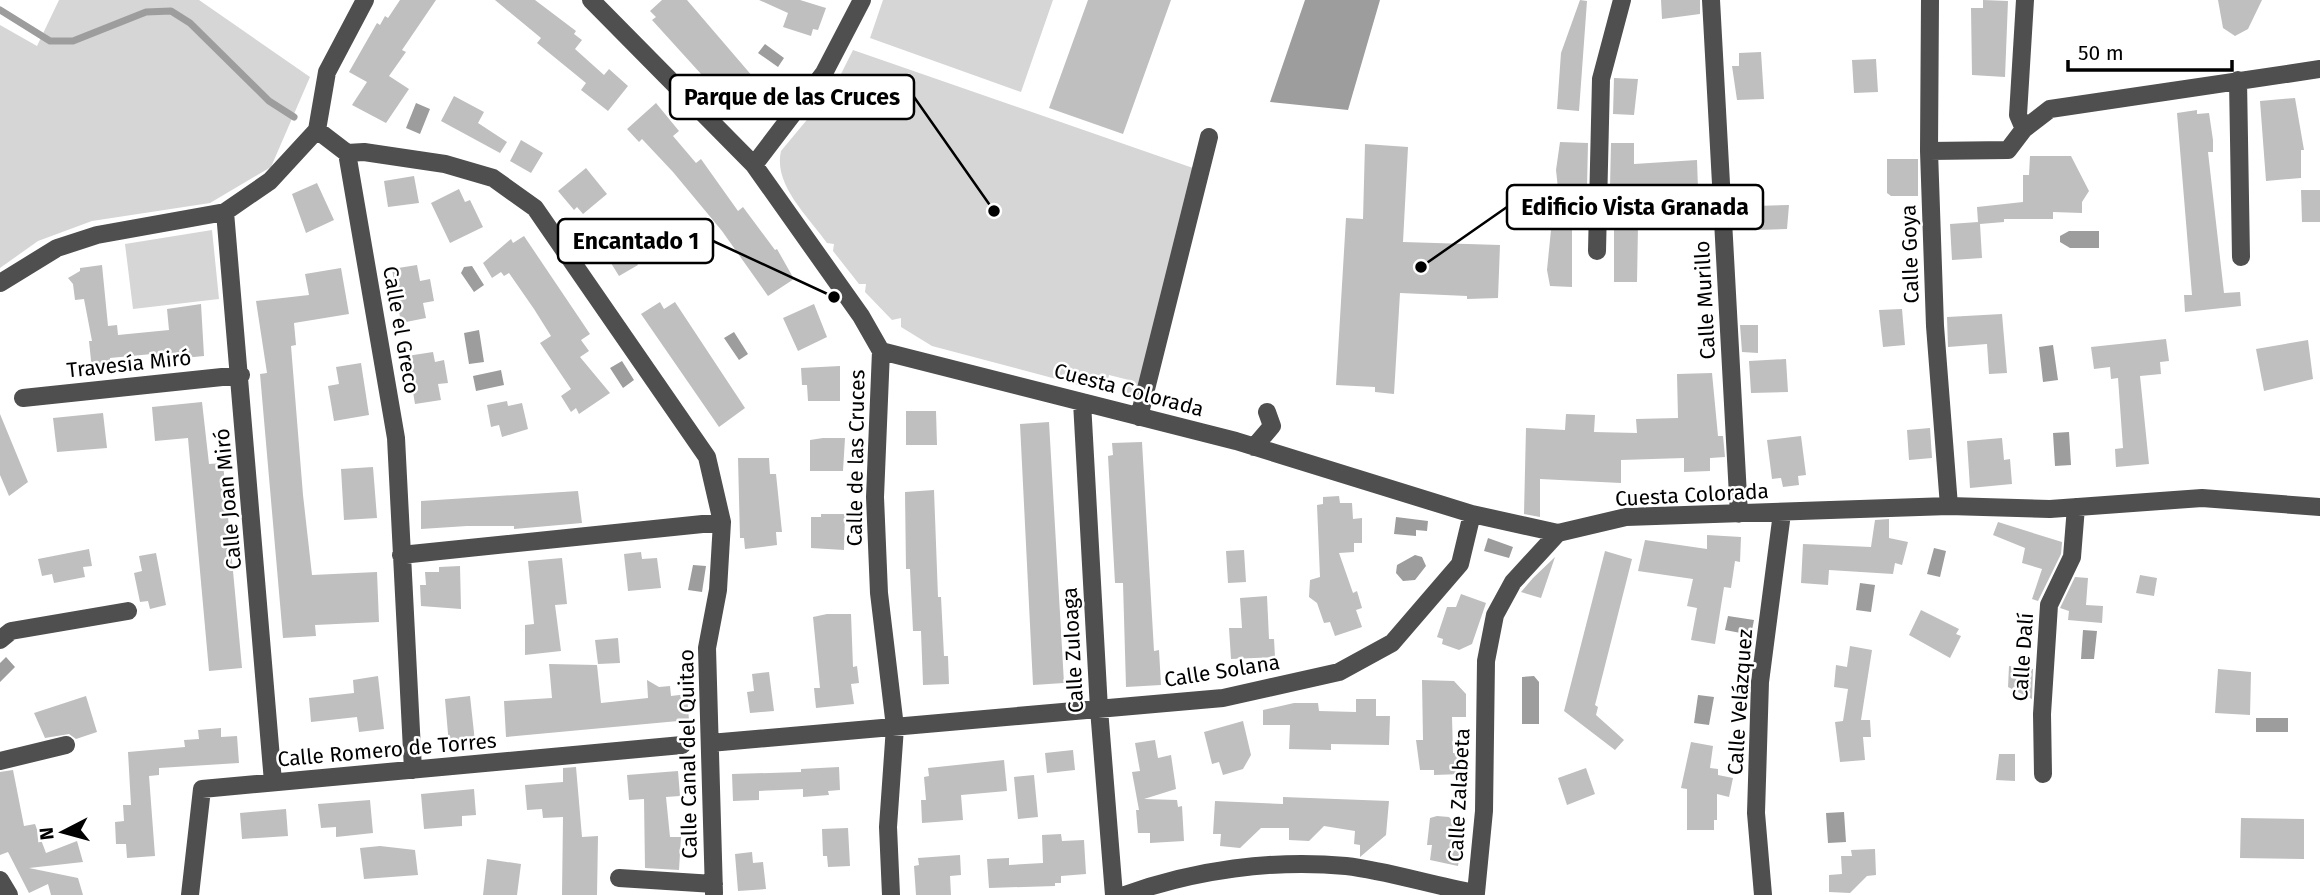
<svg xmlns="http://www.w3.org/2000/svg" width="2320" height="895" viewBox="0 0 2320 895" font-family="'Fira Sans',sans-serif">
	<rect width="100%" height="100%" fill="#fff"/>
	<path fill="#d6d6d6" d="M59,0H199L310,77L271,167L210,203L92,221L38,241L0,268V25L37,46Z
		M883,0H1053L1021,92L870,38Z
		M853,50L1193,168L1138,390L1125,397L1129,380L1109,375L1105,392L932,346L901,327V318L892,320L865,292L866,284H859L833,251L834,244L827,243C809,217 773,185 781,151L835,86Z
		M212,230L219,299L133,309L125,244Z"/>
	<path fill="#9d9d9d" d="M1305,0H1380L1348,110L1270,102Z
		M765,44L784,58L778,67L758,53Z
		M416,103L430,109L420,134L406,128Z
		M2099,231V248H2070L2060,242V236L2069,231Z
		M472,266L484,285L474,292L461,273L464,267Z
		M479,330L484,362L469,364L464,333Z
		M734,332L748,354L739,360L724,338Z
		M2053,345L2058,380L2043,382L2039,347Z
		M622,361L634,380L623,388L610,368Z
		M501,370L504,385L476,391L473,376Z
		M2069,432L2071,465L2055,466L2053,433Z
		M1396,517L1428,521L1427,531L1416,530V536L1394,534Z
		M1488,538L1513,547L1509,558L1484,551Z
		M1934,548L1946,551L1940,577L1927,574Z
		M1415,555L1422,557L1426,566L1415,580L1403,581L1396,573L1397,565Z
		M693,565L706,566L702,592L688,590Z
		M1860,583L1875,585L1871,612L1856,610Z
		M1728,616L1754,620L1751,635L1725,630Z
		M2083,630L2097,631L2094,659H2081Z
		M6,657L15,667L0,682V663Z
		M1534,676L1539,682V724H1522V677Z
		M1698,695L1714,697L1709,725L1694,723Z
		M2256,718H2288V732H2256Z
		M1844,812L1846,842L1828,843L1826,813Z"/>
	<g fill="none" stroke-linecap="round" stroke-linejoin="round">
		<path stroke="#9d9d9d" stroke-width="7" d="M0,10L50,41H73L146,12L171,11L190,23L269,101L294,117"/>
	</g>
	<path fill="#bfbfbf" d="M400,0H436L402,50L406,52L389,76L409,89L386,123L352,105L367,82L349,72L377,23L380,25L385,16L388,18Z
		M495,0H535L576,31L574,34L582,40L575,49L604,75L609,69L628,86L608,111L581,90L586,83L537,43L541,38Z
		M662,0H687L766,92L741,118L652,20L656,17L650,11Z
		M759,0H800L826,8L818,30L813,29L811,36L783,27L788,13Z
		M1088,0H1171L1123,134L1049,108Z
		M1580,0L1587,1L1579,111L1557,109L1561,53Z
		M1661,0H1700V14L1662,19Z
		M1983,0L2008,1L2005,77L1972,75L1971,8H1983Z
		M2218,0H2262L2248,29L2235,36L2223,28Z
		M1761,52L1764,99L1737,100L1732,66H1739V53Z
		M1876,59L1878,92L1854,93L1852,60Z
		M1614,78L1638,79L1634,115L1613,114Z
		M454,96L484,112L478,123L507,142L500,153L441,121Z
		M2295,98L2304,150H2301V178L2266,181L2260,101Z
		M656,103L679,131L673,136L696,163L701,159L738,211L743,207L775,250L777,249L794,279L768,296L722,231L673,172L642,139L639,142L627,129Z
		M2197,110V114L2209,113L2213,140V152H2208L2224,293L2240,292L2241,306L2185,312L2184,295H2192L2177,113Z
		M521,140L543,153L531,173L510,161Z
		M1560,142L1588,143L1587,187H1579L1578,199L1559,198L1556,170Z
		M1611,143H1634V164L1697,160L1698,189L1610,187Z
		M1365,144L1408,147L1403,242L1500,245L1498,298L1467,299V296L1400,293L1394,394L1375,392V387L1336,385L1346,218L1363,219Z
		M2030,156H2071L2089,191L2082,202V213L2053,212V219H2004V222L1980,224L1982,258L1952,260L1950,224L1978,222L1977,207L2023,202V175H2029Z
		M1887,159H1918V196H1891L1887,193Z
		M586,168L607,194L583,214L577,207L574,210L558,191Z
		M414,176L419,203L388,207L384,181Z
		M317,183L334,220L306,233L292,194Z
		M459,189L465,202L470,200L483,227L450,243L431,203Z
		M2301,190H2320V222H2302Z
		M1789,205L1787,229L1756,230L1755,206Z
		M1614,225L1638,226L1637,282H1614Z
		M1551,230H1572V287L1550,286L1547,270Z
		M524,236L590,334L581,340L589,351L580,357L610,393L579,414L576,408L571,412L561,396L571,389L540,343L551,336L534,309L509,273L504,276L501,272L492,278L483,263L511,239L513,243Z
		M625,243L638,265L619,276L606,255Z
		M102,265L108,326L117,325L118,335L169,330L167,309L201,304L204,356L153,361L152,354L110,358L111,368L92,370L89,341H92L84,299L75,300L73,284L68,278L80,271V268Z
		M417,265L420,281L430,279L434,301L423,303L426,318L401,323L392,269Z
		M341,268L349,314L294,323L296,345L291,346L303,495L312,575L377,572L379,622L315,625L316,636L283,638L260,374L267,373L256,301L309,295L305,274Z
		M660,302L664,309L675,302L745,408L719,427L641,314Z
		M814,304L827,337L798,351L783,318Z
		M1902,309L1905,345L1883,347L1879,310Z
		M2002,314L2007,373L1989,374L1987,344L1948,347L1947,317Z
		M1740,325H1758V353L1742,352Z
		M2166,339L2169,361L2160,362L2161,374L2140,376L2149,464L2116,467L2115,449L2123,448L2118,378L2111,379L2110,367L2094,369L2091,347Z
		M2308,340L2313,379L2264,391L2256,349Z
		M433,352L435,362L444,360L448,383L438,384L441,400L415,404L407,356Z
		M1786,359L1788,392L1751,393L1749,361Z
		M361,363L369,415L334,421L328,386L339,384L336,367Z
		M840,366V401H808L807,385H802L801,368Z
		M1712,373L1718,436H1723L1725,457L1710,458V471L1684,472V458L1621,460V483L1540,479V517L1524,514L1526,428L1565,430L1566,414L1595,415L1594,432L1637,433L1636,419L1678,418L1677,374Z
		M507,401L508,406L522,403L528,429L502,437L499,425L491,427L487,405Z
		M202,402L209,464L223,463L242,668L209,671L188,438L155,441L152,407Z
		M906,411H936L937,445H906Z
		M103,413L107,448L57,452L53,418Z
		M0,414L28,482L9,496L0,475Z
		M1049,422L1064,683L1033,685L1020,424Z
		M1930,428L1932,458L1909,460L1907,430Z
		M1801,436L1806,475L1798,476L1799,485L1783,487L1781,478L1772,479L1767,440Z
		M823,438H845L843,471H810V440Z
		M2002,438L2004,460L2010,459L2012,484L1970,488L1967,441Z
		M1142,442L1154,651L1159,650L1161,685L1126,687L1123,583H1115L1108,456L1113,455L1112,443Z
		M738,458H769L770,474H776L782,532H776L777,545L745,549L744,538H740Z
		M373,467L377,518L344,520L341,469Z
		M934,490L938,597H941L944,656H948L949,684L923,685L921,631H913L910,569H906L905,492Z
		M578,491L582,523L514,529V526H467L421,529V501Z
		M1339,496L1340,503H1352L1353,519L1362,518V543H1354V552L1339,553L1353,593L1357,591L1362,608L1356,610L1362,627L1335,636L1330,622L1324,623L1317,603L1309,597L1310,580L1320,577L1317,505L1323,504V497Z
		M821,514H845L844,550L811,548V517H821Z
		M1889,519V538L1908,542L1902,565L1895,563L1893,574L1829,570L1828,585L1801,583L1803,544L1871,547L1875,520Z
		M1998,522L2062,542L2061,554L2038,601L2032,599L2042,569L2022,563L2025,548L1993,535Z
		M1707,535L1741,537L1740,562L1735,561L1731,588L1724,587L1715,644L1691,640L1697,608L1687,606L1693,579L1638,571L1645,540L1707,549Z
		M89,549L92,566L83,567L85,577L54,583L52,574L42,576L38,559Z
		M1244,550L1246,582L1228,583L1226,551Z
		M1605,551L1632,559L1595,705L1598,707L1596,715L1624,740L1615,750L1564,711Z
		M641,552L642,559L657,558L661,588L628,591L624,554Z
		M156,553L166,605L150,609L148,601L140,602L134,573L142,571L139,556Z
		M1555,557L1541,598L1521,592L1533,578Z
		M562,558L567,604L555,605L561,651L525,655V625L534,624L528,561Z
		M460,566L461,609L421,606L420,585H426L425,572H439V567Z
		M2140,575L2157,578L2154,596L2136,593Z
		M2075,577L2088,578L2086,605L2103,606L2102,623L2068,620L2069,611L2060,608Z
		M1461,594L1486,603L1472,644L1459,650L1442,644L1443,639L1437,637L1447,607H1456Z
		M1267,596L1269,639H1274L1275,657L1231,659L1229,628H1242L1240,598Z
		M1921,610L1959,629L1956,634L1961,636L1950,658L1909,635Z
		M827,614H851L853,667L857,666L859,683L851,684L854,704L816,708L814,688H820L813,617Z
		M618,638L620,663L598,664L595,640Z
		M1850,646L1872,650L1861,720H1870L1871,737H1863L1865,760L1840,762L1835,722L1843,721L1848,689L1834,687L1836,665L1847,667Z
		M549,664L597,665L601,703L648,698L647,680L659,687L670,686L671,696L687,694L689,720L506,737L504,701L552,698Z
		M2009,666L2033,669L2032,699L2008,687Z
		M2218,669L2251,672L2250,715L2215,713Z
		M769,672L774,711L750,713L747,692L754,691L752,674Z
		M378,676L384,729L359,732L357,717L311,722L309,698L354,693L353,680Z
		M1422,680L1454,681L1466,694V717H1452L1453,753H1462V774L1434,775V770H1420L1416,740H1423Z
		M86,696L97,732L76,739L69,734L45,738L34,713Z
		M470,696L475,742L449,745L445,699Z
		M1356,699H1376V716H1390L1389,745L1331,744V750L1289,749L1290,725H1263V710L1294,703H1318L1319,711L1356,712Z
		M1243,721L1251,755L1243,769L1223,775L1219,762L1212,764L1204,732Z
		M221,728V737L237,736L239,763L159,768V775L149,776L155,856L127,858L126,844H116L115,822L124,821L123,805H131L128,752L185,747L184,740L199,739L198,730Z
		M1155,740L1158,758L1171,755L1176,789L1144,799L1177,800L1178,807L1182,806L1184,841L1150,843V833H1138L1136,810H1139L1132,772L1140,771L1135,743Z
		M1691,742L1713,746L1710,768L1718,769V775L1733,778L1729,797L1717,794V820H1714V830H1687V789L1681,788Z
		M1073,750L1075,770L1047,773L1045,753Z
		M1999,754H2015V781L1996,780Z
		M1004,760L1007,791L961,795L963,820L922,823L921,800H926L924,777L929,776L928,768Z
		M576,767L582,837L598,836L597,895H562L563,817L543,818L542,809L527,810L525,785L563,782V768Z
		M839,767L840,790L828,791L829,795L803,797V789L759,791V800L733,801L732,774L801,772V769Z
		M1586,768L1595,794L1567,805L1558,778Z
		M13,770L24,826L35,824L46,853L77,841L83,862L29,868L78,878L83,895H51L48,884L29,893L8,852L0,855V772Z
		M678,771L680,796L666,797L670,837H681L679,870L645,868L644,799L629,800L627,775Z
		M1034,775L1038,817L1018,819L1014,777Z
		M474,789L476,815L462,816V826L424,829L421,794Z
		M1283,797L1389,801L1386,835L1360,857V845L1354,844L1355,831L1324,826L1309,841L1289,840V828H1261L1240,848L1220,846L1221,834H1213L1215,801L1283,804Z
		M370,800L373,833L336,837V827L321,828L318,804Z
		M286,809L288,836L242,839L240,813Z
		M1437,816L1449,817L1460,830L1462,838L1458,866L1430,860L1432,845H1427L1430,818Z
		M2241,818L2304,819V859L2240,858Z
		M848,828L850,866L828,867L827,856H823L822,829Z
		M1061,834L1062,841L1084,840L1086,874L1061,876V883H1055V886L989,888L987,859L1009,858V865L1043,863L1042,835Z
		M380,846L415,850L418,875L364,879L360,848Z
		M1875,849L1876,875L1867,876L1850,893L1829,892V875L1842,874L1841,856H1852L1851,850Z
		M752,852L753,863L763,862L766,889L738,891L735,854Z
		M960,855L961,875L950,876L951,895H916L914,866L919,865L918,858Z
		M487,859L521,864L517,895H483Z"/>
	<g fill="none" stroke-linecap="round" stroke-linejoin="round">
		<path stroke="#4f4f4f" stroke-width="18" d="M591,0L754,165L861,316L881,351L875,497L879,593L895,727L888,827L891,895
			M1711,0L1739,514
			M1930,0L1929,151L1935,326L1949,506
			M2238,80L2241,257
			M2024,129L2018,115L2025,0
			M317,130L347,153L396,438L413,770
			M1929,151L2008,150L2024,129L2050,109L2320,69
			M347,153L364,152L445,164L493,178L535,208L707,457L722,522L718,590L707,648L714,893
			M754,165L824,73L862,0
			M225,212L273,782
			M1597,251L1601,79L1622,0
			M0,283L57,248L97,235L225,212L270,181L317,130L327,72L365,0
			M881,351L1236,441L1472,514L1558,533L1626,517L1949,506L2050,509L2202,498L2320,507
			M23,398L241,375
			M1082,402L1099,709L1114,895
			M1139,417L1209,137
			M1254,447L1272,426L1267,412
			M401,555L722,522
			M0,640L11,631L128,611
			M710,743L1223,698L1339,672L1392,643L1460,564L1472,514
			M0,761L66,745
			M2043,774L2042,714L2049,605L2072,557L2076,507
			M619,878L714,884
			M0,880L9,895
			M190,895L202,789L682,745
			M1125,895C1194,870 1273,859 1346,866C1389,871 1433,886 1476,893L1484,811L1486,661L1495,615L1513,582L1558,533
			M1763,895L1756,813L1760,682L1782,513"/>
	</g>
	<g text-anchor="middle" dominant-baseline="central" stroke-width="5" stroke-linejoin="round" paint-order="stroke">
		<g font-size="21" fill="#000" stroke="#fff">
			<text transform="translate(1910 254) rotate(-92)">Calle Goya</text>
			<text transform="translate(1705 300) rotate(-93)">Calle Murillo</text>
			<text transform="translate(401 330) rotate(80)">Calle el Greco</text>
			<text transform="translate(129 364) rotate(-6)">Travesía Miró</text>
			<text transform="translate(1129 390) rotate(15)">Cuesta Colorada</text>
			<text transform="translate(856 458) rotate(-89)">Calle de las Cruces</text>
			<text transform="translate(1692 495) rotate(-3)">Cuesta Colorada</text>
			<text transform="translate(228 499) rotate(-95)">Calle Joan Miró</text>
			<text transform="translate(1073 650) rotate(-93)">Calle Zuloaga</text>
			<text transform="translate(2023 657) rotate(-86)">Calle Dalí</text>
			<text transform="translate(1222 671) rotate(-9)">Calle Solana</text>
			<text transform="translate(1740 702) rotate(-86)">Calle Velázquez</text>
			<text transform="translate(387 750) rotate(-5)">Calle Romero de Torres</text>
			<text transform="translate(688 754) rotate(-91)">Calle Canal del Quitao</text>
			<text transform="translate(1459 795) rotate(-87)">Calle Zalabeta</text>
		</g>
	</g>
	<path fill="none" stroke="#000" stroke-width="2.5" d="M994 211L914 97M1421 267L1507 207M834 297L713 241"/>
	<g fill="#000" stroke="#fff" stroke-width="2.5">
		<circle cx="994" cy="211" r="7"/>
		<circle cx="1421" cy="267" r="7"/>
		<circle cx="834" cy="297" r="7"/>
	</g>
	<g fill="#fff" stroke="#000" stroke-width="2.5">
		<rect x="670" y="75" width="244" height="44" rx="7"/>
		<rect x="1507" y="185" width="256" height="44" rx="7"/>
		<rect x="558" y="219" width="155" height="44" rx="7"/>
	</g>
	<g font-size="23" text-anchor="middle" font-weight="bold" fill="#000">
		<text x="792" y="105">Parque de las Cruces</text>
		<text x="1635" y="215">Edificio Vista Granada</text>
		<text x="636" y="249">Encantado 1</text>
	</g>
	<g transform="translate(63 832) rotate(264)" stroke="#ffffff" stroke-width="5" paint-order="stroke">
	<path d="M0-5L12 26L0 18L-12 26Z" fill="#000000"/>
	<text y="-10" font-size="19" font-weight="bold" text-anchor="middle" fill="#000000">N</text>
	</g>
	<path d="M2068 60v10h164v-10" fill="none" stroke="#000000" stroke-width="3.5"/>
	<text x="2078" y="60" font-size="21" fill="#000000" stroke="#ffffff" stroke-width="5" paint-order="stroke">50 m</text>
</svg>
